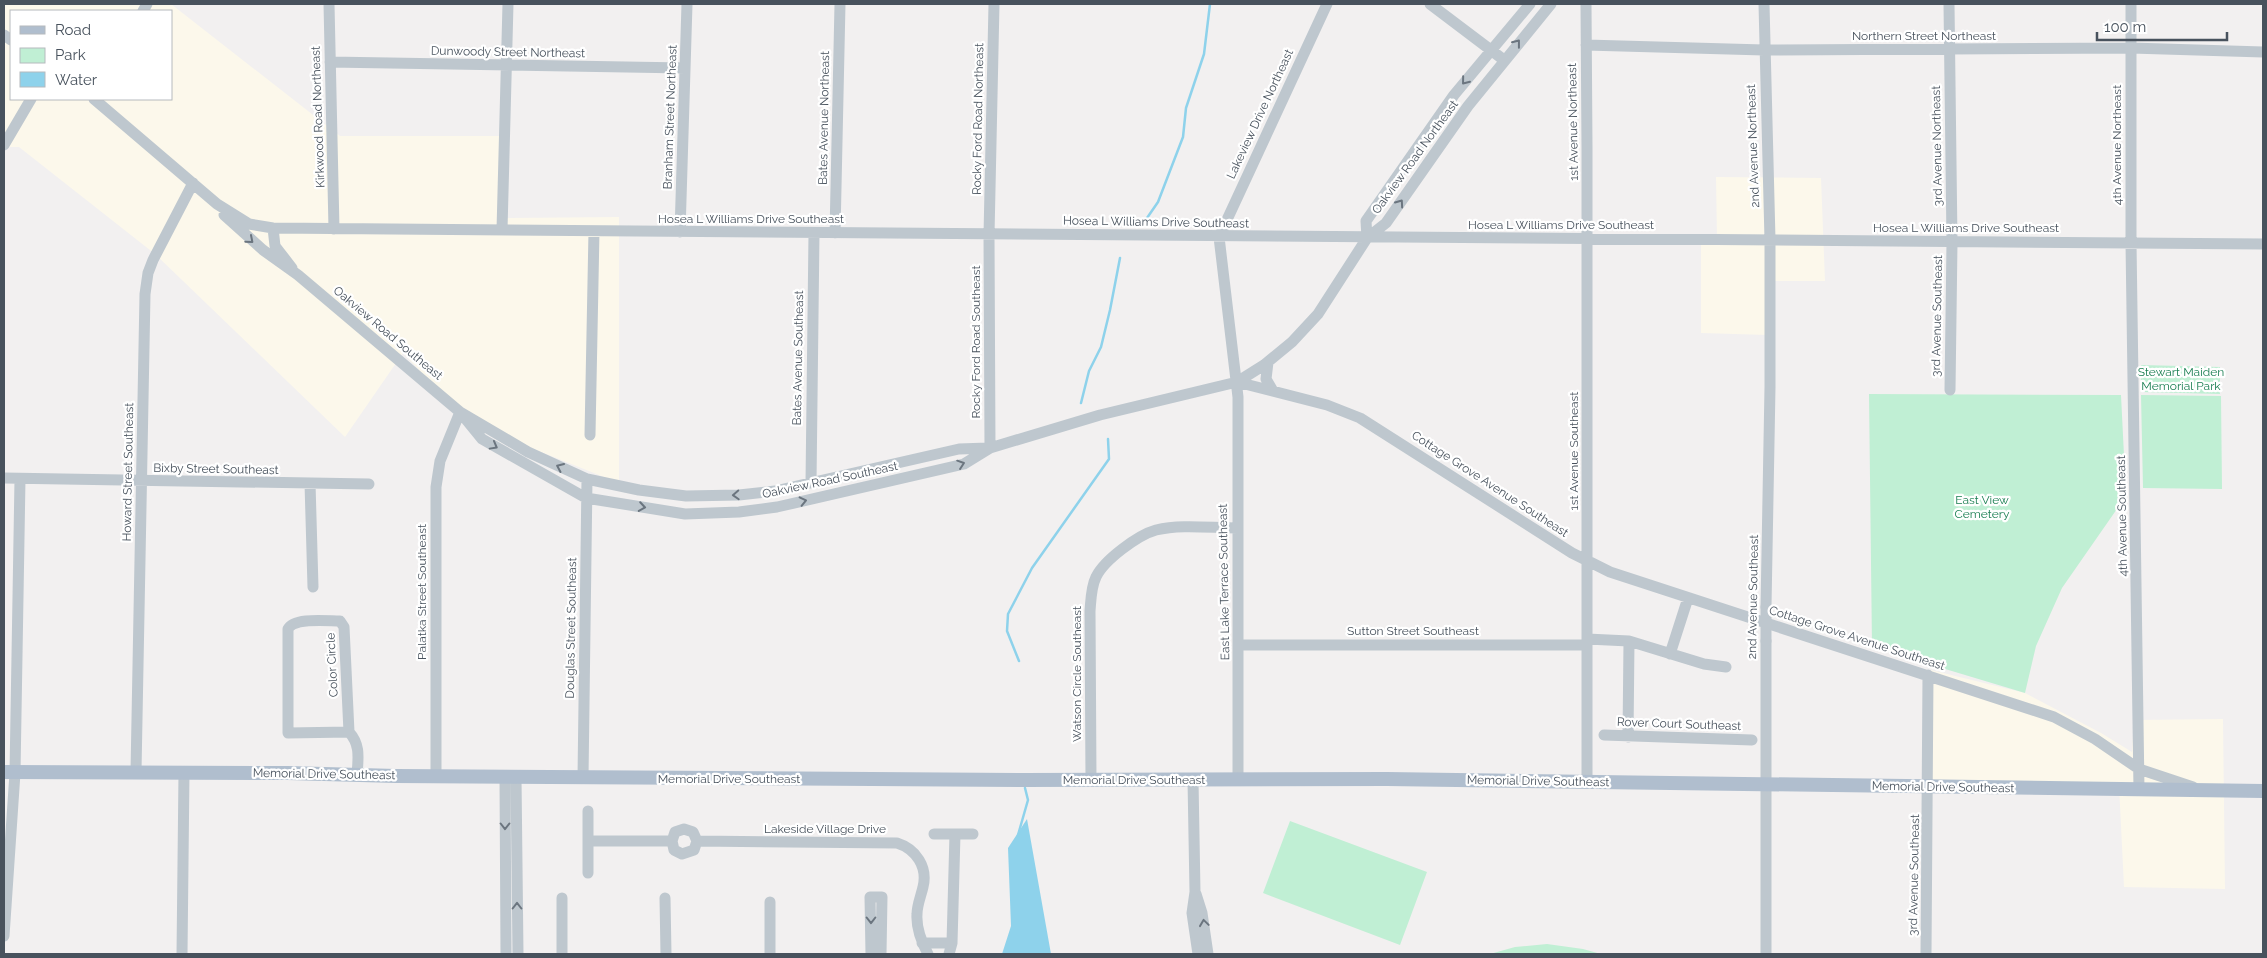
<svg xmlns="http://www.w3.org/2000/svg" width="2267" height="958" viewBox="0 0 2267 958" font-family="Raleway,sans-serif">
	<rect width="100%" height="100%" fill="#f2f0f0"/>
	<path fill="#fcf8eb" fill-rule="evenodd" d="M4,4H171L340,136H508L506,218L619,217V483L471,424L403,353L345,437L155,254L19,147H4ZM11,11H171V99H11Z
		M1716,177L1821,178L1825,281H1768V335L1701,333V239H1717Z
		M1931,670L2025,693L2101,733L2132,752L2134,720L2223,719L2225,889L2124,887L2119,785L1930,782Z"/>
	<path fill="#c0efd4" d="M2141,365L2220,367V394L2141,392Z
		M1869,394L2121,395L2126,496L2062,588L2036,646L2025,693L1872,647Z
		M2141,395L2221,396L2222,489L2143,488Z
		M1290,821L1427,872L1400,945L1263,893Z
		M1547,944L1583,949L1601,954H1490L1515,947Z"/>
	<path fill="#8ed2eb" d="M1027,819L1051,954H1002L1011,926L1008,848Z"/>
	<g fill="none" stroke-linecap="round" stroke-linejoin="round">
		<path stroke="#8ed2eb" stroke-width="2.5" d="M1147,218L1158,202L1183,137L1186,108L1204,54L1210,4
			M1081,403L1089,371L1101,347L1110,310L1120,258
			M1019,661L1007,631L1008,614L1032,568L1109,459L1108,439
			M1018,835L1028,800L1025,788"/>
		<path stroke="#bec7ce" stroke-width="11" d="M329,4L334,229
			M1430,4L1504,60
			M1586,4L1587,148V782
			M1764,4L1770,240V387L1766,607
			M1949,4L1952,242L1950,390
			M2131,4V243L2139,790
			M143,11L147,4
			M4,35L11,40
			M1586,45L1764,50L2131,48L2263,52
			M330,62L685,68
			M94,99L217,204L249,224L273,228L2263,244
			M4,145L31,99
			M224,215L263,250L298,275L460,412L528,452L587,479L639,490L686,496L739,495L775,491L959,449L988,448
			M273,228L275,246L292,268
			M502,230L508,4
			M680,232L687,4
			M835,233L840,4
			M1367,238L1366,221L1454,95L1530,4
			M1268,362L1266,379L1273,391
			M1237,382L1327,405L1360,418L1572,553L1610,572L2054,717L2095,739L2139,769L2193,787
			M460,412L482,439L586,498L685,514L739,512L777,507L964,464L990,448L1100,415L1237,382L1264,365L1292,342L1318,314L1367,238L1386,223L1468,106L1551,4
			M590,435L594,231
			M990,448L989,235L994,4
			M4,478L369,484
			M310,483L313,587
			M811,483L814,233
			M1587,639L1629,641L1704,664L1726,667
			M1766,641V954
			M1238,645H1587
			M1670,654L1688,598
			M349,732L288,733V629C294,617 327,621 340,621L344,627L349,732C361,745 358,759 357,775
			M1604,735L1752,740
			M1628,737L1629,641
			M136,772L145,294L148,273L153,260L193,183
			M436,776V487L440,461L460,412
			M505,777L506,954
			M516,777L518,954
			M583,778L587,479
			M1091,780L1090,611C1091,599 1091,587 1096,577C1104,560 1138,535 1156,530C1181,524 1211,528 1237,528
			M1193,780L1195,892L1192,913L1198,954
			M1238,780V397L1219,237L1327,4
			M934,834H973
			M588,841H672L675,832L684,829L693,832L697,841L897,843C916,849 928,867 923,887C921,896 917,905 917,914C916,928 921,941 928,954
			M672,841L674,850L682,854L694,850L697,841
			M588,873V811
			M1196,894L1202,913L1208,954
			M562,898V954
			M665,898L666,954
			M4,936L15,773L20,479
			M922,943H952
			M182,954L184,772
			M770,954V902
			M871,954L870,897H882L881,954
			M949,954L952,943L955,834
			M1926,954L1928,675"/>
		<path stroke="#b0bece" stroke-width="14" d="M4,772L288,773L396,776L1024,780L1387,779L2263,791"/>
		<path stroke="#bec7ce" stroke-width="11" d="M1766,641V607"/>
	</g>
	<defs><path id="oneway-chevron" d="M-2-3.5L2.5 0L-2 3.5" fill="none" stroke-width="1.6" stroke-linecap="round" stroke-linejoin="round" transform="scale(1.25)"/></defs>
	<g stroke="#6b757f">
		<use href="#oneway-chevron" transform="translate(1517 43) rotate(-52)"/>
		<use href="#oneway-chevron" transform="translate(1465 81) rotate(129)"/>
		<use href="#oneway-chevron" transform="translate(1400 203) rotate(-55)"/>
		<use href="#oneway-chevron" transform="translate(250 240) rotate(41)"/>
		<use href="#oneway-chevron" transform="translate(494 446) rotate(29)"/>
		<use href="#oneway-chevron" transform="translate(961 464) rotate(-19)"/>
		<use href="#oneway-chevron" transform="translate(560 467) rotate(-156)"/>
		<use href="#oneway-chevron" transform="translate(736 495) rotate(177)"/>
		<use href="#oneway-chevron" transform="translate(803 501) rotate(-13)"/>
		<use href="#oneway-chevron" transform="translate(642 507) rotate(9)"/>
		<use href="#oneway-chevron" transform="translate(505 826) rotate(90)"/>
		<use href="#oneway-chevron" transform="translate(517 906) rotate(-90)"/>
		<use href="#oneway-chevron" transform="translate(871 920) rotate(90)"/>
		<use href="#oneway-chevron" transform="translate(1204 923) rotate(-98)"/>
	</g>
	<g text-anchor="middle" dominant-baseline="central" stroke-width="4.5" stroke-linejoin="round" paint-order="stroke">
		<g font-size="12" fill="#48525d" stroke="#fff">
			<text x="1924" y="36">Northern Street Northeast</text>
			<text transform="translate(508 52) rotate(1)">Dunwoody Street Northeast</text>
			<text transform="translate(1260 114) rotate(-65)">Lakeview Drive Northeast</text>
			<text transform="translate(318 117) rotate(-92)">Kirkwood Road Northeast</text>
			<text transform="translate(670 117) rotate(-88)">Branham Street Northeast</text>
			<text transform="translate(824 118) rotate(-89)">Bates Avenue Northeast</text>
			<text transform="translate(978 119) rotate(-89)">Rocky Ford Road Northeast</text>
			<text transform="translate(1573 122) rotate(-91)">1st Avenue Northeast</text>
			<text transform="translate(2117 145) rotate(-90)">4th Avenue Northeast</text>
			<text transform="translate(1753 146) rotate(-92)">2nd Avenue Northeast</text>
			<text transform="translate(1937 146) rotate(-91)">3rd Avenue Northeast</text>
			<text transform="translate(1415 157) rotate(-54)">Oakview Road Northeast</text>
			<text x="751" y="219">Hosea L Williams Drive Southeast</text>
			<text transform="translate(1156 222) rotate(1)">Hosea L Williams Drive Southeast</text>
			<text x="1561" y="225">Hosea L Williams Drive Southeast</text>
			<text x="1966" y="228">Hosea L Williams Drive Southeast</text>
			<text transform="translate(1937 316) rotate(-89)">3rd Avenue Southeast</text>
			<text transform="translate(388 333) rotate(40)">Oakview Road Southeast</text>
			<text transform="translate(976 342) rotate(-90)">Rocky Ford Road Southeast</text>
			<text transform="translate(798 358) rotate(-89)">Bates Avenue Southeast</text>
			<text transform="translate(1574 451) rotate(-90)">1st Avenue Southeast</text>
			<text transform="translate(216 469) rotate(1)">Bixby Street Southeast</text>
			<text transform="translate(128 472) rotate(-89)">Howard Street Southeast</text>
			<text transform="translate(830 480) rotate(-12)">Oakview Road Southeast</text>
			<text transform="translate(1490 484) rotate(33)">Cottage Grove Avenue Southeast</text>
			<text transform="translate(2122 516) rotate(-91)">4th Avenue Southeast</text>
			<text transform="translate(1224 582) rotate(-91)">East Lake Terrace Southeast</text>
			<text transform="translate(422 592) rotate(-90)">Palatka Street Southeast</text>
			<text transform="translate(1753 597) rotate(-89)">2nd Avenue Southeast</text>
			<text transform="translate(571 628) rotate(-89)">Douglas Street Southeast</text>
			<text x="1413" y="631">Sutton Street Southeast</text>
			<text transform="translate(1857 638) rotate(18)">Cottage Grove Avenue Southeast</text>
			<text transform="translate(332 665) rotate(-93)">Color Circle</text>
			<text transform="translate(1077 674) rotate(-90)">Watson Circle Southeast</text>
			<text transform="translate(1679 724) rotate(2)">Rover Court Southeast</text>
			<text transform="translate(324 774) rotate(1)">Memorial Drive Southeast</text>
			<text x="729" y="779">Memorial Drive Southeast</text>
			<text x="1134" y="780">Memorial Drive Southeast</text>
			<text transform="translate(1538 781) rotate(1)">Memorial Drive Southeast</text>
			<text transform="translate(1943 787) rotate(1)">Memorial Drive Southeast</text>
			<text x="825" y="829">Lakeside Village Drive</text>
			<text transform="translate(1914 875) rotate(-89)">3rd Avenue Southeast</text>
		</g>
		<g font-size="12" fill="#197e51" stroke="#fff">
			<text x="2181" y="372">Stewart Maiden<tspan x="2181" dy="14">Memorial Park</tspan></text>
			<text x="1982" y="500">East View<tspan x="1982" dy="14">Cemetery</tspan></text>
		</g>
	</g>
	<rect width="2267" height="958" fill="none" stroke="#48525d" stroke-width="10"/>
	<rect x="10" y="10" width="162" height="90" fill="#ffffff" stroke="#b6babe"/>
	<rect x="20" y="26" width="25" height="8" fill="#b0bece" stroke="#b6babe"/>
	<text x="55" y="35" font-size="15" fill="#48525d">Road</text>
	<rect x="20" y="48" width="25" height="15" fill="#c0efd4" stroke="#b6babe"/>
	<text x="55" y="60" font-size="15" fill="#48525d">Park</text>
	<rect x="20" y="72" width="25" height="15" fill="#8ed2eb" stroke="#b6babe"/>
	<text x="55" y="85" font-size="15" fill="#48525d">Water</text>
	<path d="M2097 32v8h130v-8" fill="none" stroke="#48525d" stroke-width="2.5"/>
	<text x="2104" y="32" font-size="15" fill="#48525d" stroke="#ffffff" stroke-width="4" paint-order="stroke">100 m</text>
</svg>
